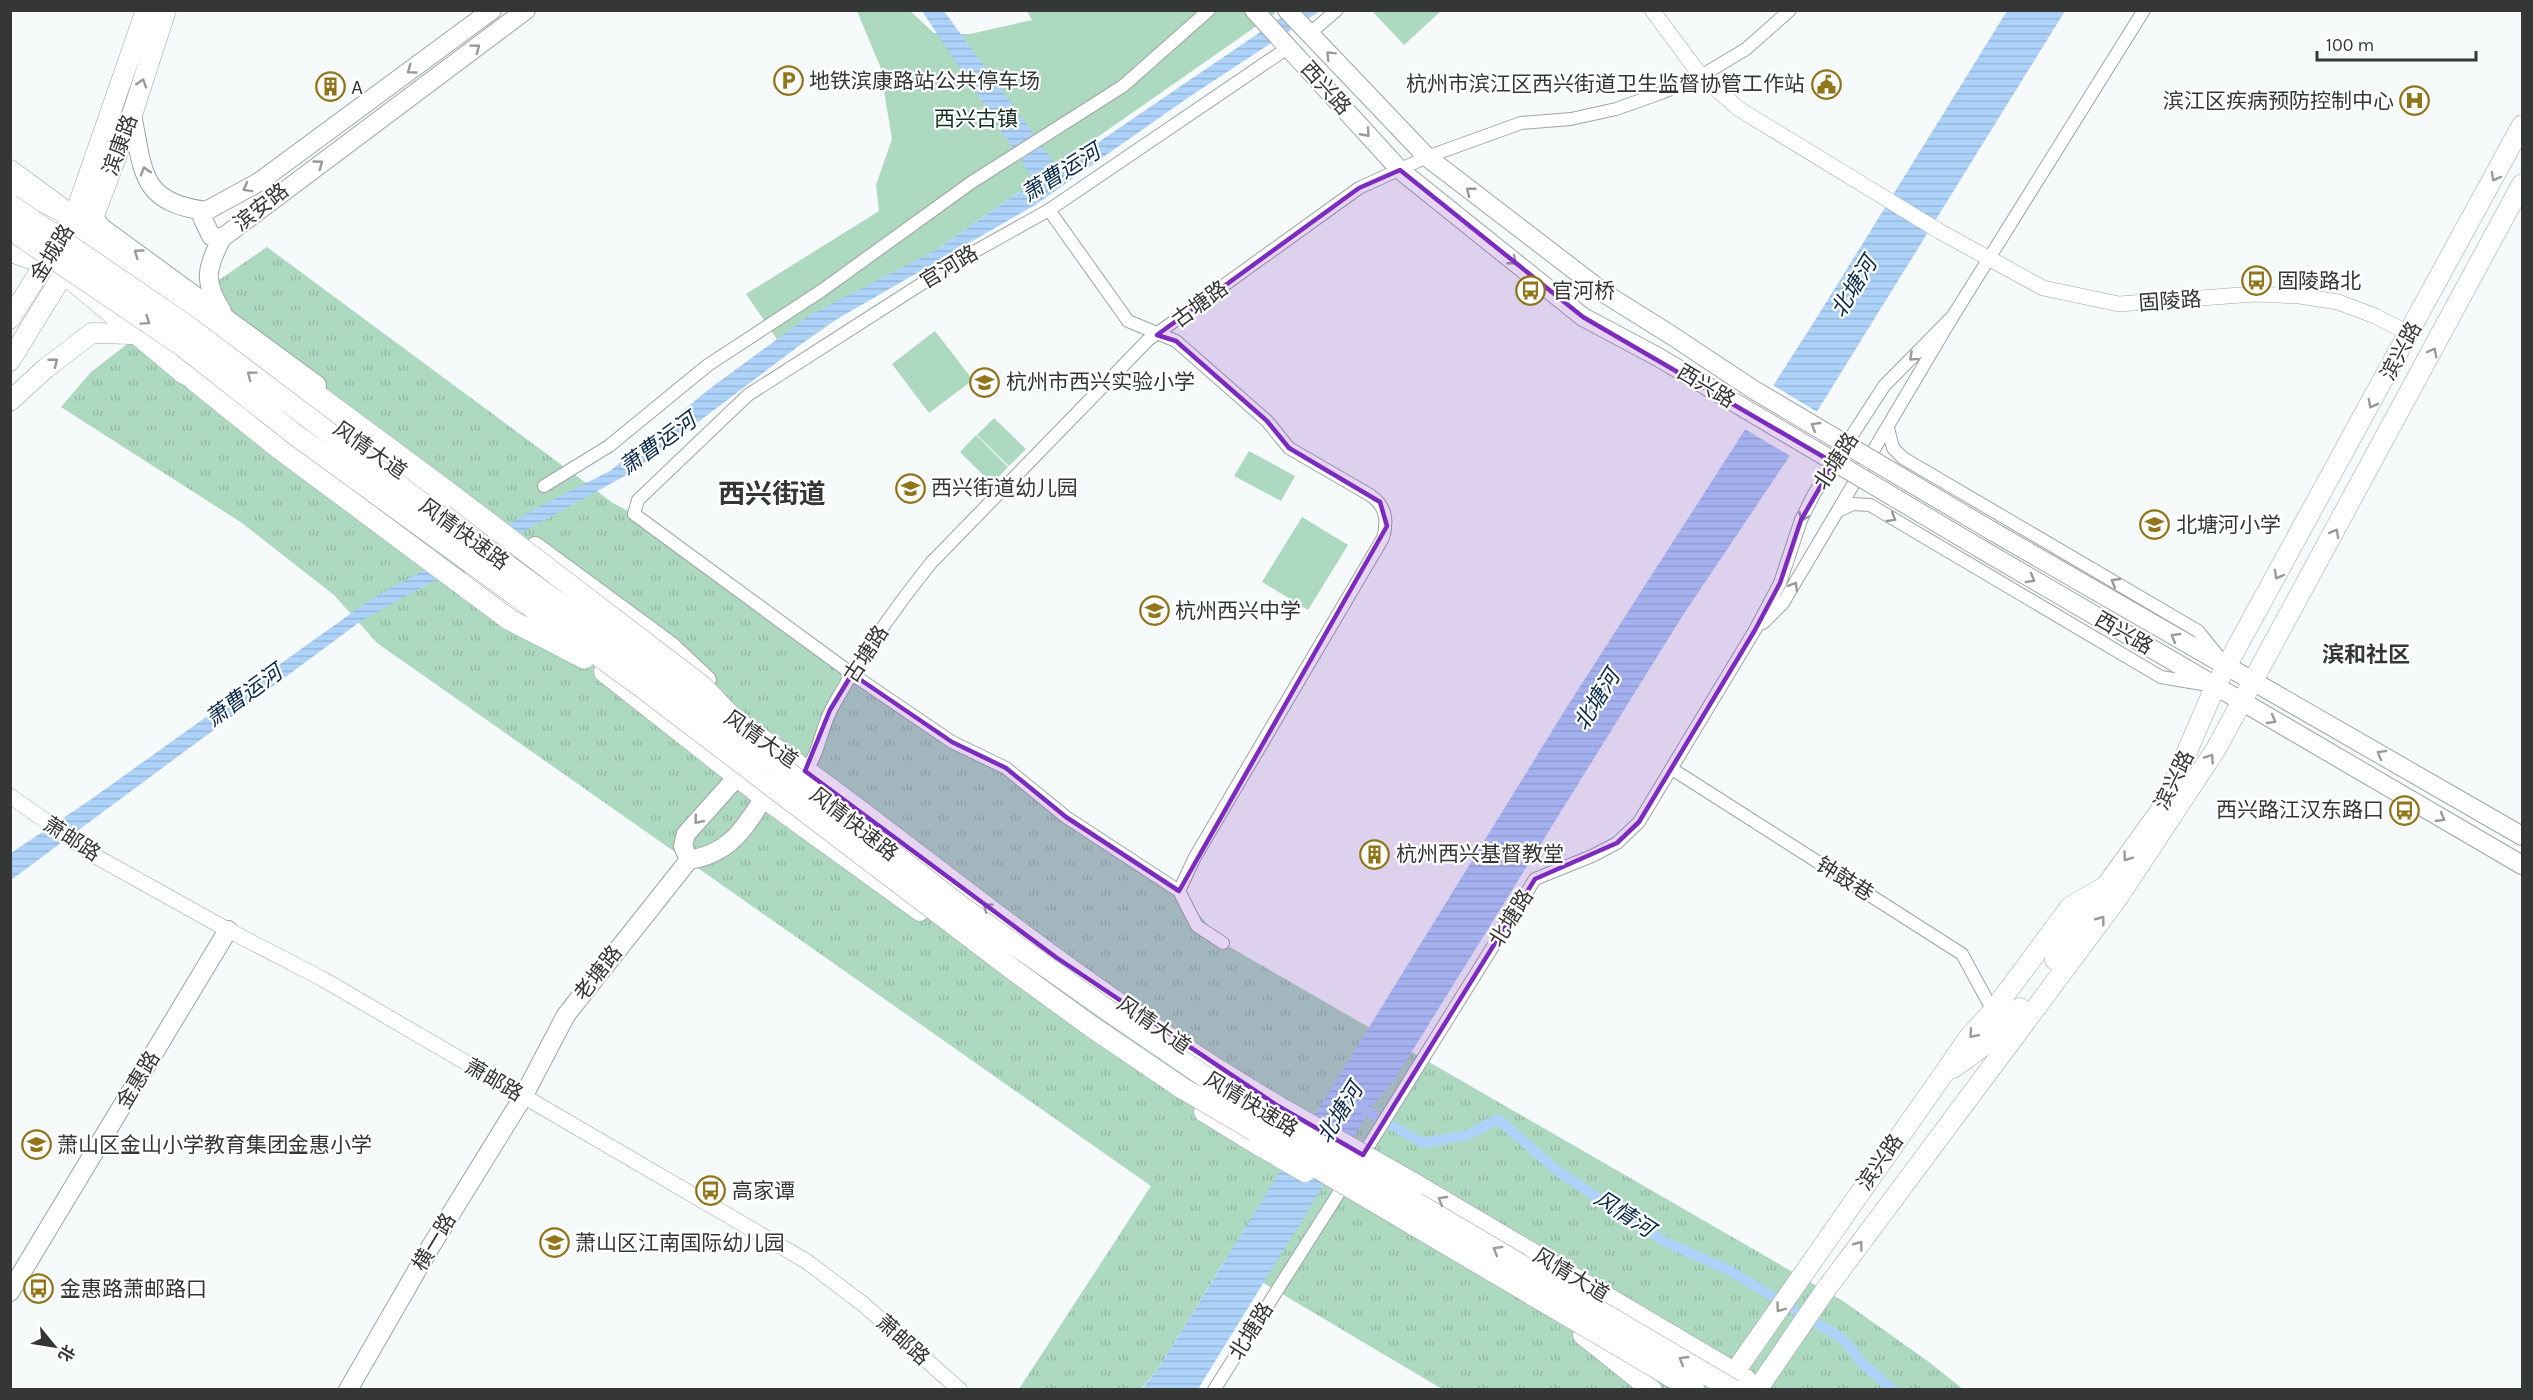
<svg xmlns="http://www.w3.org/2000/svg" width="2533" height="1400" viewBox="0 0 2533 1400" font-family="Karla,'Noto Sans SC',sans-serif">
	<defs>
		<pattern id="grass-tufts" width="24" height="20" patternUnits="userSpaceOnUse" patternTransform="scale(1.5)"><rect width="24" height="20" fill="#acd9bf"/><path d="M3 7l-1-3M5 7V3M7 7l1-3M15 17l-1-3M17 17v-4M19 17l1-3" fill="none" stroke="#95bba5"/></pattern>
		<pattern id="water-rules" width="6" height="5" patternUnits="userSpaceOnUse" patternTransform="scale(1.5)"><rect width="6" height="5" fill="#aed3fa"/><path d="M0 2.5h6" fill="none" stroke="#96b6d7"/></pattern>
	</defs>
	<rect width="100%" height="100%" fill="#f6fafb"/>
	<path fill="url(#grass-tufts)" d="M267,247L613,503L634,514L852,674L1006,768L1179,891L1223,943L1843,1301L1929,1362L1963,1389H1442L1225,1260L1158,1369L1141,1389H1019L1151,1186L377,643L334,595L242,523L61,407L91,372L135,338Z"/>
	<path fill="#acd9bf" d="M857,11H910L934,33L970,34L1032,20L1027,11H1278L787,354L746,294L879,211L876,185L892,139L880,66Z
		M1372,11H1441L1404,45Z
		M935,331L973,380L929,413L892,364Z
		M994,418L1026,449L1009,466L977,435Z
		M976,435L1008,467L992,484L960,452Z
		M1249,451L1295,476L1281,501L1234,476Z
		M1302,517L1348,545L1308,610L1262,582Z"/>
	<path fill="url(#water-rules)" d="M922,11H944L1059,169L1291,11H1320L1189,97L1035,205L825,326L632,472L361,621L11,880V853L90,800L371,599L550,501L610,471L708,390L810,315L936,250L1035,181Z
		M2007,11H2065L1787,460L1683,615L1393,1082L1373,1105L1198,1389L1141,1390L1158,1369L1565,710L1814,322Z"/>
	<path fill="#f6fafb" d="M1771,384L1819,413L1792,457L1743,428Z"/>
	<g fill="none" stroke-linecap="round" stroke-linejoin="round">
		<path stroke="#aed3fa" stroke-width="10" d="M1356,1105L1423,1143L1468,1135L1498,1119L1559,1172L1667,1243L1727,1269L1843,1339L1863,1364L1893,1390"/>
		<defs>
			<path id="minor" d="M1309,34L1337,10
				M1049,210L1128,321L1176,341L1267,421L1289,448L1370,495C1386,506 1388,520 1383,538L1195,857L1179,891L1197,926L1223,943
				M1888,428L1893,448L1903,458L2198,631L2219,657
				M544,486L609,446L708,365L821,291L972,182L1123,86L1209,10
				M1838,511L1853,504L1870,505L2161,677L2208,685
				M1763,623L1783,603L1953,316L2144,10
				M1672,769L1962,954L1993,1011
				M802,775C820,755 820,730 832,708C860,657 895,608 931,563L1148,340L1359,188L1427,157L1521,123L1571,119L1616,109L1661,93L1701,76L1746,49L1790,10
				M1179,891L1066,817L1006,768L952,742L852,674L634,514L638,500L748,395L954,263L1049,210L1289,47
				M1361,1158L1535,879L1592,856L1617,843L1639,822L1755,630L1780,583L1801,520L1814,494L1884,386L1953,316
				M1214,1390L1347,1180"/>
			<path id="tertiary" d="M1652,10L1701,76L1739,109L1939,231L2043,288L2119,304L2255,294L2300,296L2338,302L2375,316L2410,334
				M10,796L97,857L228,930L321,978L806,1261L863,1304L960,1390"/>
			<path id="secondary" d="M1254,10L1400,170L1583,317L1658,357
				M1287,10L1427,157L1607,295L1671,335
				M132,115C144,172 139,202 206,211
				M94,217L101,227L317,385
				M222,238L211,236L202,217L206,211L259,182L492,10
				M222,311C203,282 206,268 222,238L526,10
				M1992,531L2522,836
				M535,546L671,646L707,680
				M1981,549L2522,865
				M737,777L686,834L683,846L689,860C730,853 743,830 764,798
				M10,1292L228,930
				M348,1390L431,1246L523,1097L566,1015L689,860"/>
			<path id="primary" d="M10,170L74,217L86,237L260,359L313,410L508,549
				M69,278L184,374L208,387
				M10,319L74,217L146,10
				M10,361L86,237L132,115L166,10
				M10,401L46,368L92,333L134,334
				M474,576L546,630
				M604,672L764,798L920,911
				M727,715C826,781 920,857 1015,928C1099,991 1187,1052 1278,1106
				M2055,960L2103,891
				M1953,1068C1979,1051 2001,1033 2020,1008
				M1204,1112L1258,1145
				M1417,1185L1746,1379
				M1583,1335L1652,1390
				M1734,1373L1970,1036L1993,1011L2070,907L2106,886L2163,807L2215,687L2522,125
				M1757,1390L1824,1292L2117,899L2216,749L2522,184"/>
			<path id="trunk" d="M10,185L74,217
				M10,251L47,264
				M260,359L321,398L456,498
				M194,380L276,446L405,542"/>
		</defs>
		<use href="#minor" stroke="#a0a4a4" stroke-width="14"/>
		<use href="#tertiary" stroke="#a0a4a4" stroke-width="16"/>
		<use href="#secondary" stroke="#a0a4a4" stroke-width="20"/>
		<use href="#primary" stroke="#a0a4a4" stroke-width="21"/>
		<use href="#trunk" stroke="#a0a4a4" stroke-width="22"/>
		<use href="#minor" stroke="#fff" stroke-width="12"/>
		<use href="#tertiary" stroke="#fff" stroke-width="15"/>
		<use href="#secondary" stroke="#fff" stroke-width="18"/>
		<use href="#primary" stroke="#fff" stroke-width="20"/>
		<use href="#trunk" stroke="#fff" stroke-width="21"/>
		<defs>
			<path id="secondary-bridge" d="M1671,335L1754,390L1992,531
				M1658,357L1981,549"/>
			<path id="primary-bridge" d="M1278,1106L1417,1185
				M1258,1145L1305,1172"/>
			<path id="trunk-bridge" d="M10,205L186,325L411,495L771,759L963,908L1106,1009L1223,1089L1733,1390
				M10,229L184,347L293,433L643,688L1012,969L1092,1027L1182,1088L1694,1390
				M456,498L703,687L736,722
				M405,542L510,620L584,658"/>
		</defs>
		<use href="#secondary-bridge" stroke="#a0a4a4" stroke-width="20" stroke-linecap="butt"/>
		<use href="#primary-bridge" stroke="#a0a4a4" stroke-width="21" stroke-linecap="butt"/>
		<use href="#trunk-bridge" stroke="#a0a4a4" stroke-width="22" stroke-linecap="butt"/>
		<use href="#secondary-bridge" stroke="#fff" stroke-width="18"/>
		<use href="#primary-bridge" stroke="#fff" stroke-width="20"/>
		<use href="#trunk-bridge" stroke="#fff" stroke-width="21"/>
	</g>
	<defs><path id="oneway-chevron" d="M-2-3.5L2.5 0L-2 3.5" fill="none" stroke-width="1.6" stroke-linecap="round" stroke-linejoin="round" transform="scale(1.5)"/></defs>
	<g stroke="#9a9a9a">
		<use href="#oneway-chevron" transform="translate(476 48) rotate(-37)"/>
		<use href="#oneway-chevron" transform="translate(1330 55) rotate(-135)"/>
		<use href="#oneway-chevron" transform="translate(411 70) rotate(144)"/>
		<use href="#oneway-chevron" transform="translate(142 83) rotate(-72)"/>
		<use href="#oneway-chevron" transform="translate(1366 133) rotate(48)"/>
		<use href="#oneway-chevron" transform="translate(319 164) rotate(-36)"/>
		<use href="#oneway-chevron" transform="translate(145 171) rotate(-108)"/>
		<use href="#oneway-chevron" transform="translate(2495 177) rotate(118)"/>
		<use href="#oneway-chevron" transform="translate(247 188) rotate(151)"/>
		<use href="#oneway-chevron" transform="translate(1470 191) rotate(-142)"/>
		<use href="#oneway-chevron" transform="translate(138 253) rotate(-144)"/>
		<use href="#oneway-chevron" transform="translate(1513 261) rotate(38)"/>
		<use href="#oneway-chevron" transform="translate(146 321) rotate(34)"/>
		<use href="#oneway-chevron" transform="translate(2433 352) rotate(-62)"/>
		<use href="#oneway-chevron" transform="translate(1913 357) rotate(138)"/>
		<use href="#oneway-chevron" transform="translate(54 362) rotate(-38)"/>
		<use href="#oneway-chevron" transform="translate(251 375) rotate(-143)"/>
		<use href="#oneway-chevron" transform="translate(2372 404) rotate(118)"/>
		<use href="#oneway-chevron" transform="translate(1815 426) rotate(-149)"/>
		<use href="#oneway-chevron" transform="translate(1803 517) rotate(114)"/>
		<use href="#oneway-chevron" transform="translate(1892 518) rotate(31)"/>
		<use href="#oneway-chevron" transform="translate(2335 533) rotate(-61)"/>
		<use href="#oneway-chevron" transform="translate(2278 575) rotate(119)"/>
		<use href="#oneway-chevron" transform="translate(2031 579) rotate(30)"/>
		<use href="#oneway-chevron" transform="translate(2115 582) rotate(-150)"/>
		<use href="#oneway-chevron" transform="translate(1794 586) rotate(-59)"/>
		<use href="#oneway-chevron" transform="translate(2175 637) rotate(-150)"/>
		<use href="#oneway-chevron" transform="translate(2272 720) rotate(30)"/>
		<use href="#oneway-chevron" transform="translate(2381 754) rotate(-150)"/>
		<use href="#oneway-chevron" transform="translate(2210 758) rotate(-56)"/>
		<use href="#oneway-chevron" transform="translate(2441 818) rotate(30)"/>
		<use href="#oneway-chevron" transform="translate(698 820) rotate(129)"/>
		<use href="#oneway-chevron" transform="translate(2127 857) rotate(126)"/>
		<use href="#oneway-chevron" transform="translate(987 907) rotate(-143)"/>
		<use href="#oneway-chevron" transform="translate(2101 920) rotate(-53)"/>
		<use href="#oneway-chevron" transform="translate(1973 1034) rotate(131)"/>
		<use href="#oneway-chevron" transform="translate(1442 1200) rotate(-150)"/>
		<use href="#oneway-chevron" transform="translate(1859 1245) rotate(-53)"/>
		<use href="#oneway-chevron" transform="translate(1497 1250) rotate(-149)"/>
		<use href="#oneway-chevron" transform="translate(1780 1308) rotate(126)"/>
		<use href="#oneway-chevron" transform="translate(1683 1360) rotate(-149)"/>
	</g>
	<path fill="#7b2cbf" fill-opacity="0.2" stroke="#7b2cbf" stroke-width="4.5" stroke-linejoin="round" d="M1400,170L1583,317L1834,463L1801,520L1780,583L1755,630L1639,822L1617,843L1535,879L1363,1155L1278,1106L1057,958L805,771L830,710L852,674L952,742L1006,768L1066,817L1179,891L1387,526L1380,502L1289,448L1267,421L1176,341L1157,335L1359,188Z"/>
	<defs>
		<symbol id="parking-ring" viewBox="-11 -11 22 22"><circle r="9.5" fill="#fff" stroke="#90751a" stroke-width="1.5"/><path d="M-3.5-5.5H1a3.5 3.5 0 0 1 0 7H-1V5.5H-3.5ZM-1-3.4V-.6H.8a1.4 1.4 0 0 0 0-2.8Z" fill="#90751a"/></symbol>
		<symbol id="civic-ring" viewBox="-11 -11 22 22"><circle r="9.5" fill="#fff" stroke="#90751a" stroke-width="1.5"/><path d="M-.6-6.5H3V-4.5H.6V-3L4-1V1h2V6H-6V1h2V-1L-.6-3ZM-1.2 2.5V6h2.4V2.5Z" fill="#90751a"/></symbol>
		<symbol id="building-ring" viewBox="-11 -11 22 22"><circle r="9.5" fill="#fff" stroke="#90751a" stroke-width="1.5"/><path d="M-4-6H4V6H1V3H-1V6H-4ZM-2.5-4.3h1.7v1.8h-1.7ZM.8-4.3h1.7v1.8H.8ZM-2.5-1h1.7V.8h-1.7ZM.8-1h1.7V.8H.8Z" fill="#90751a"/></symbol>
		<symbol id="hospital-ring" viewBox="-11 -11 22 22"><circle r="9.5" fill="#fff" stroke="#90751a" stroke-width="1.5"/><path d="M-5-5h3v3.5h4V-5h3V5h-3V1.5h-4V5h-3Z" fill="#90751a"/></symbol>
		<symbol id="bus-ring" viewBox="-11 -11 22 22"><circle r="9.5" fill="#fff" stroke="#90751a" stroke-width="1.5"/><path d="M-5-6H5V4H4V6H2V4H-2V6H-4V4H-5ZM-3.5-4V0h7V-4ZM-3.5 1.2v1.5H-2V1.2ZM2 1.2v1.5H3.5V1.2Z" fill="#90751a"/></symbol>
		<symbol id="school-ring" viewBox="-11 -11 22 22"><circle r="9.5" fill="#fff" stroke="#90751a" stroke-width="1.5"/><path d="M0-5L7-2L0 1L-7-2ZM-4 1L0 2.5L4 1V4Q0 6-4 4Z" fill="#90751a"/></symbol>
	</defs>
	<g fill-rule="evenodd">
		<use href="#parking-ring" x="772" y="64" width="33" height="33"/>
		<use href="#civic-ring" x="1810" y="68" width="33" height="33"/>
		<use href="#building-ring" x="314" y="70" width="33" height="33"/>
		<use href="#hospital-ring" x="2398" y="84" width="33" height="33"/>
		<use href="#bus-ring" x="2240" y="264" width="33" height="33"/>
		<use href="#bus-ring" x="1514" y="274" width="33" height="33"/>
		<use href="#school-ring" x="968" y="366" width="33" height="33"/>
		<use href="#school-ring" x="894" y="472" width="33" height="33"/>
		<use href="#school-ring" x="2138" y="508" width="33" height="33"/>
		<use href="#school-ring" x="1138" y="594" width="33" height="33"/>
		<use href="#bus-ring" x="2388" y="794" width="33" height="33"/>
		<use href="#building-ring" x="1358" y="838" width="33" height="33"/>
		<use href="#school-ring" x="20" y="1128" width="33" height="33"/>
		<use href="#bus-ring" x="694" y="1174" width="33" height="33"/>
		<use href="#school-ring" x="538" y="1226" width="33" height="33"/>
		<use href="#bus-ring" x="22" y="1272" width="33" height="33"/>
	</g>
	<g text-anchor="middle" dominant-baseline="central" stroke-width="4.5" stroke-linejoin="round" paint-order="stroke">
		<g font-size="21" fill="#353636" stroke="#fff" text-anchor="start">
			<text x="809" y="81">地铁滨康路站公共停车场</text>
			<text x="1805" y="84" text-anchor="end">杭州市滨江区西兴街道卫生监督协管工作站</text>
			<text x="351" y="87">A</text>
			<text x="2394" y="101" text-anchor="end">滨江区疾病预防控制中心</text>
			<text x="2277" y="281">固陵路北</text>
			<text x="1552" y="291">官河桥</text>
			<text x="1006" y="382">杭州市西兴实验小学</text>
			<text x="931" y="488">西兴街道幼儿园</text>
			<text x="2176" y="525">北塘河小学</text>
			<text x="1175" y="611">杭州西兴中学</text>
			<text x="2384" y="810" text-anchor="end">西兴路江汉东路口</text>
			<text x="1396" y="854">杭州西兴基督教堂</text>
			<text x="57" y="1145">萧山区金山小学教育集团金惠小学</text>
			<text x="732" y="1191">高家谭</text>
			<text x="575" y="1243">萧山区江南国际幼儿园</text>
			<text x="60" y="1289">金惠路萧邮路口</text>
		</g>
		<g font-size="21" fill="#353636" stroke="#fff">
			<text transform="translate(1326 88) rotate(48)">西兴路</text>
			<text transform="translate(120 145) rotate(-70)">滨康路</text>
			<text transform="translate(261 207) rotate(-38)">滨安路</text>
			<text transform="translate(52 253) rotate(-58)">金城路</text>
			<text transform="translate(949 267) rotate(-31)">官河路</text>
			<text transform="translate(2170 301) rotate(-4)">固陵路</text>
			<text transform="translate(1200 304) rotate(-36)">古塘路</text>
			<text transform="translate(2401 351) rotate(-62)">滨兴路</text>
			<text transform="translate(1706 386) rotate(31)">西兴路</text>
			<text transform="translate(370 450) rotate(35)">风情大道</text>
			<text transform="translate(1836 461) rotate(-57)">北塘路</text>
			<text transform="translate(464 534) rotate(36)">风情快速路</text>
			<text transform="translate(2124 633) rotate(30)">西兴路</text>
			<text transform="translate(866 654) rotate(-57)">古塘路</text>
			<text transform="translate(761 739) rotate(35)">风情大道</text>
			<text transform="translate(2174 780) rotate(-64)">滨兴路</text>
			<text transform="translate(854 824) rotate(38)">风情快速路</text>
			<text transform="translate(72 839) rotate(33)">萧邮路</text>
			<text transform="translate(1845 879) rotate(32)">钟鼓巷</text>
			<text transform="translate(1511 918) rotate(-58)">北塘路</text>
			<text transform="translate(598 973) rotate(-52)">老塘路</text>
			<text transform="translate(1154 1025) rotate(35)">风情大道</text>
			<text transform="translate(138 1080) rotate(-59)">金惠路</text>
			<text transform="translate(494 1080) rotate(30)">萧邮路</text>
			<text transform="translate(1251 1104) rotate(31)">风情快速路</text>
			<text transform="translate(1880 1162) rotate(-55)">滨兴路</text>
			<text transform="translate(434 1242) rotate(-59)">横一路</text>
			<text transform="translate(1571 1275) rotate(31)">风情大道</text>
			<text transform="translate(1251 1331) rotate(-58)">北塘路</text>
			<text transform="translate(903 1340) rotate(42)">萧邮路</text>
		</g>
		<g font-size="21" fill="#123021" stroke="#fff">
			<text x="976" y="119">西兴古镇</text>
		</g>
		<g font-size="22" font-style="italic" fill="#0a2b4b" stroke="#fff">
			<text transform="translate(1061 173) rotate(-32)">萧曹运河</text>
			<text transform="translate(1854 287) rotate(-58)">北塘河</text>
			<text transform="translate(658 444) rotate(-36)">萧曹运河</text>
			<text transform="translate(244 696) rotate(-36)">萧曹运河</text>
			<text transform="translate(1597 700) rotate(-58)">北塘河</text>
			<text transform="translate(1340 1113) rotate(-58)">北塘河</text>
			<text transform="translate(1624 1214) rotate(33)">风情河</text>
		</g>
		<g font-size="22" font-weight="bold" fill="#353636" stroke="#fff">
			<text x="2366" y="655">滨和社区</text>
		</g>
		<g font-size="27" font-weight="bold" fill="#353636" stroke="#fff">
			<text x="772" y="494">西兴街道</text>
		</g>
	</g>
	<rect width="2533" height="1400" fill="none" stroke="#353636" stroke-width="24"/>
	<g transform="translate(54 1346) rotate(120)" stroke="#ffffff" stroke-width="4.5" paint-order="stroke">
	<path d="M0-4.5L10 22L0 15L-10 22Z" fill="#353636"/>
	<text y="-9" font-size="16" font-weight="bold" text-anchor="middle" fill="#353636">北</text>
	</g>
	<path d="M2317 51v9h159v-9" fill="none" stroke="#353636" stroke-width="3"/>
	<text x="2326" y="51" font-size="18" fill="#353636" stroke="#ffffff" stroke-width="4.5" paint-order="stroke">100 m</text>
</svg>
